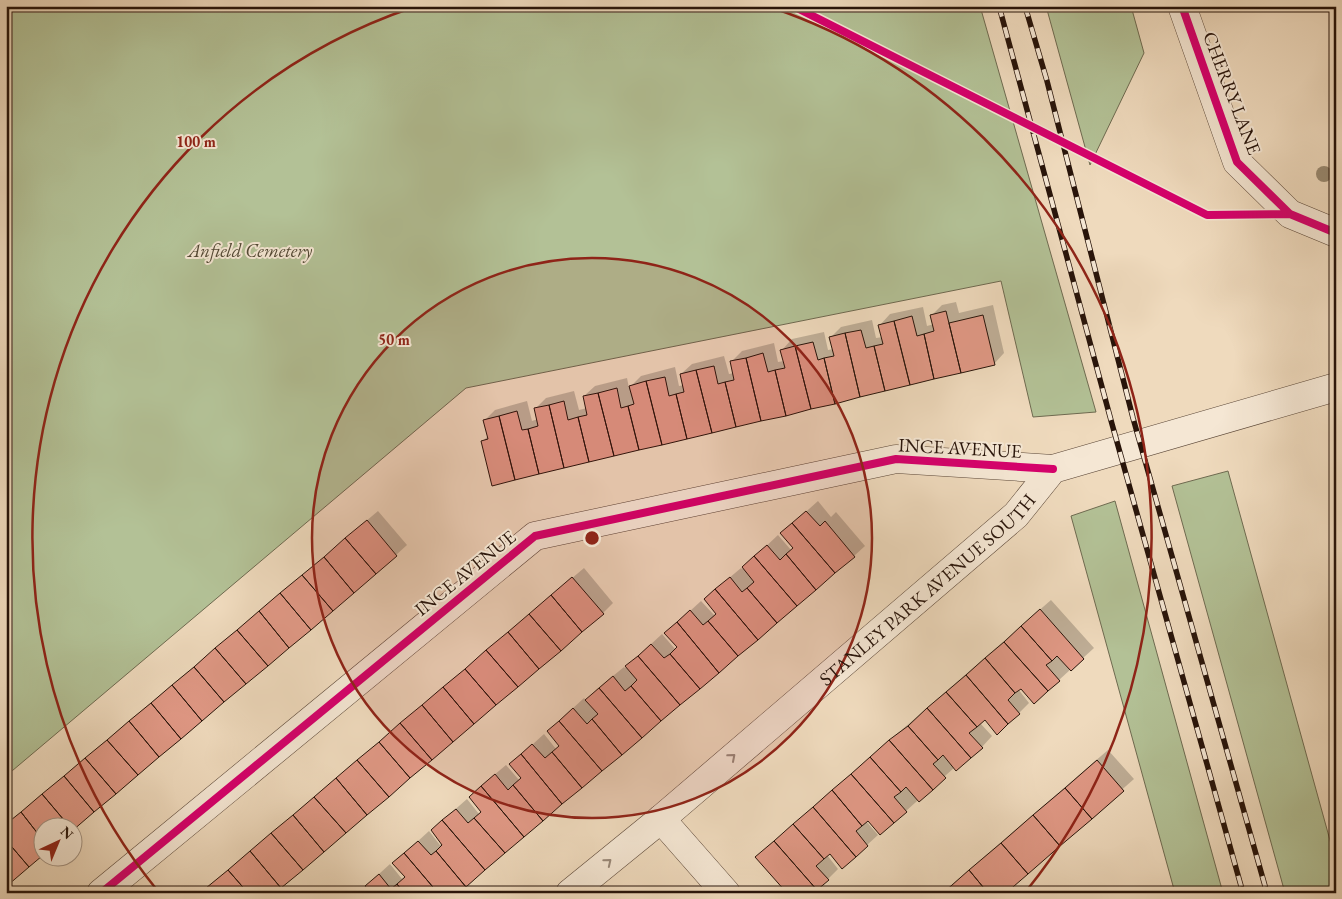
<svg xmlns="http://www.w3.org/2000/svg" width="1342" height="899" viewBox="0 0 1342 899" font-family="'EB Garamond',serif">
	<rect width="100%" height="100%" fill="#efdabd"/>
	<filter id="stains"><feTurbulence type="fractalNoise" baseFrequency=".004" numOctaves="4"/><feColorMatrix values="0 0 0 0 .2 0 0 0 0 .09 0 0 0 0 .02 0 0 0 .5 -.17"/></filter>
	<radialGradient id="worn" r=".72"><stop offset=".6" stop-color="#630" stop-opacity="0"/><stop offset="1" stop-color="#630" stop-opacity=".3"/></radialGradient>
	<path fill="#b3c196" stroke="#6e6a50" d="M6,6H980L1096,412L1033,417L1001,281L466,388L6,776Z
		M1046,6H1131L1144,53L1090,165Z
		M1228,471L1336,862V893H1285L1172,486Z
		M1115,501L1223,893H1175L1071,516Z"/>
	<path fill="#0003" d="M956,302L959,313L993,305L1004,353L994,364L493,484L482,442L488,436L485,420L495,410L527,401L532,421L538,419L535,409L546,398L574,391L579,410L587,408L584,396L595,386L627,378L629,388L641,376L675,367L679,386L684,385L681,374L692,364L724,356L729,374L734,373L731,362L742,351L774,343L778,362L784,361L782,350L792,339L824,332L828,350L833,349L830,338L841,327L872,320L876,338L883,337L880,325L890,314L923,307L927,326L934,324L931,316L942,305Z
		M818,501L831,517L836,512L865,546L854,556L457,893H358L390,864L402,879L406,876L394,863L429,831L440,845L442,843L443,820L467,799L479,814L482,811L481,786L506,765L519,780L522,778L511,764L544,734L556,749L560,745L559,721L584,698L586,700L597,689L624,667L625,668L662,634L675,649L678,647L666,633L701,601L714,615L717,613L716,589L741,568L742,569L778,535L791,550L794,548L782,533Z
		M378,511L407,545L396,555L72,826H42V854L6,885V825Z
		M584,568L613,603L603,613L274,893H201Z
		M1051,600L1094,648L1059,680L1021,687L1018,689L1029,703L1019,713L985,718L980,723L992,736L982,747L955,767L906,811L868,819L866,821L878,835L867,845L830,852L827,855L838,869L828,879L767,847Z
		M1108,750L1134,779L1004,893H942Z"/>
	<path fill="#e19986" stroke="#28140a" d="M946,311L961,373L934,379L924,334L934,331L930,315Z
		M983,315L995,365L961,373L949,323Z
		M912,316L917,336L924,334L934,379L910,385L894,321Z
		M894,321L910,385L885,391L874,346L883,344L878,325Z
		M861,330L866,348L874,346L885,391L860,397L845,333Z
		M845,333L860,397L835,404L824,358L834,356L829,337Z
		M813,342L818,360L824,358L835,404L811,409L795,346Z
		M795,346L811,409L786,416L775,370L785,368L780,350Z
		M763,353L768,372L775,370L786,416L761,421L746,358Z
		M746,358L761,421L736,427L725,382L734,380L730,361Z
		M714,366L718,384L725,382L736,427L712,433L696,370Z
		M696,370L712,433L687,439L676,394L684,392L680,374Z
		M665,377L669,396L676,394L687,439L662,445L646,381Z
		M646,381L662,445L639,450L628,406L634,404L629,386Z
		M617,388L621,408L628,406L639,450L614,456L598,393Z
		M598,393L614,456L589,462L578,417L587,415L583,396Z
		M564,401L568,420L578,417L589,462L564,468L549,405Z
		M549,405L564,468L539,474L528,429L538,426L534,408Z
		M517,411L522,430L528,429L539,474L515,480L499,416Z
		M499,416L515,480L492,486L481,441L488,439L483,420Z
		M806,511L820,526L825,521L855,557L835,573L792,523Z
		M367,520L397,556L376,574L345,538Z
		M792,523L835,573L816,590L786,554L793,548L780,533Z
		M345,538L376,574L354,593L324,557Z
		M767,545L780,560L786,554L816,590L797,606L754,556Z
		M754,556L797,606L777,623L747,588L754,582L742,567Z
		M324,557L354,593L333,611L302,575Z
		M302,575L333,611L311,630L280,593Z
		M572,577L604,614L582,632L551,595Z
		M730,577L742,592L747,588L777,623L758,640L715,589Z
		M715,589L758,640L738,656L708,621L716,614L704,599Z
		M280,593L311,630L289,648L259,611Z
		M551,595L582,632L561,651L529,614Z
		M1040,609L1084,659L1071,671L1057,656L1052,661L1021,626Z
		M690,610L703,625L708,621L738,656L719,673L677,622Z
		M259,611L289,648L268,666L237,630Z
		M529,614L561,651L539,669L508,632Z
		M677,622L719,673L700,689L670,654L677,647L664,633Z
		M1021,626L1052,661L1046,665L1060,681L1048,691L1004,642Z
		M237,630L268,666L246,684L215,648Z
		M508,632L539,669L518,687L486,650Z
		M1004,642L1048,691L1034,704L1021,689L1015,693L985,658Z
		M651,644L664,658L670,654L700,689L680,705L638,656Z
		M215,648L246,684L224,702L194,667Z
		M486,650L518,687L496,705L465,669Z
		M638,656L680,705L661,721L631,686L637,680L625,666Z
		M985,658L1015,693L1008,700L1020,714L1008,724L966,675Z
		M194,667L224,702L202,721L172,685Z
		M465,669L496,705L474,724L443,687Z
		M966,675L1008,724L997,735L985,720L977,727L946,692Z
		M613,676L625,691L631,686L661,721L642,738L599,688Z
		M172,685L202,721L181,739L151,703Z
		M443,687L474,724L453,742L422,705Z
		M599,688L642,738L622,755L592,719L598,714L585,700Z
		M946,692L977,727L969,733L983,748L971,758L927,708Z
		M151,703L181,739L159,757L129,721Z
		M422,705L453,742L432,760L400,723Z
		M573,708L587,724L592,719L622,755L602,771L559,721Z
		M927,708L971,758L956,771L943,755L938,760L908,726Z
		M129,721L159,757L138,775L107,740Z
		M559,721L602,771L582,788L552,752L559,746L547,731Z
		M400,723L432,760L410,778L379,742Z
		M908,726L938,760L933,764L946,778L933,790L889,740Z
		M107,740L138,775L116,794L85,758Z
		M889,740L933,790L919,802L906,787L901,792L870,757Z
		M379,742L410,778L389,797L357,760Z
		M532,744L545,758L552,752L582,788L562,804L521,754Z
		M521,754L562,804L543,821L513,785L521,778L509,764Z
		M870,757L901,792L894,797L907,812L894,823L851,774Z
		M85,758L116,794L94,812L64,776Z
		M357,760L389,797L367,815L336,778Z
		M1097,760L1124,791L1092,819L1065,788Z
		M495,774L508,790L513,785L543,821L524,837L481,786Z
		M851,774L894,823L880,835L868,821L862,826L832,790Z
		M64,776L94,812L72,831V826H69L42,794Z
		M336,778L367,815L346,833L314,797Z
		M481,786L524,837L505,853L474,818L481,812L469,797Z
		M1065,788L1092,819L1060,846L1033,815Z
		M832,790L862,826L856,831L868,846L856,857L813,807Z
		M42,794L69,826H42V839L21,812Z
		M314,797L346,833L324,852L293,815Z
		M813,807L856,857L842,869L830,854L824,859L793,824Z
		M456,809L468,823L474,818L505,853L485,870L442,820Z
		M21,812L42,839V856L29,867L6,840V824Z
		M293,815L324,852L303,870L271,833Z
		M1033,815L1060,846L1028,874L1001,843Z
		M442,820L485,870L466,887L436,851L442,845L431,830Z
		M793,824L824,859L816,866L829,880L817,890L774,841Z
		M271,833L303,870L281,888L250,851Z
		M6,840L29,867L8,885L6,883Z
		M418,841L431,855L436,851L466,887L458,893H438L404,853Z
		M774,841L817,890L814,893H795L790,888L786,892L755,857Z
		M1001,843L1028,874L1006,893H988L969,870Z
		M250,851L281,888L276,893H248L228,870Z
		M404,853L438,893H404L397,884L405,877L392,863Z
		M228,870L248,893H211L206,888Z
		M969,870L988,893H943Z
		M379,874L391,889L397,884L404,893H371L365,886Z"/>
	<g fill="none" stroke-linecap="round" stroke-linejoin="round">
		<defs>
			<g id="minor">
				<path d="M1182,6L1237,162L1290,214L1336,233"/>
				<path d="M661,819L726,893"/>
				<path d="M101,893L535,536L896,459L1053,469"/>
				<path id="s1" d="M570,893L661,819L1016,515L1053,469L1336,387"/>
			</g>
		</defs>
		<use href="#minor" stroke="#5a4637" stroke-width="29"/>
		<use href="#minor" stroke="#f5e7d4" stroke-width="28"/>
		<defs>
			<path id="rail" d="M999,6L1112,424L1243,893
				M1025,6L1047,81L1133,418L1267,893"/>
		</defs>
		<use href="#rail" stroke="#28140a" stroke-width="5.5"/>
		<use href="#rail" stroke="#f5e7d4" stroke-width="4" stroke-dasharray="11" stroke-linecap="butt"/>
		<defs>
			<path id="cycleway" d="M793,6L1207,215L1290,214
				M1182,6L1237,162L1290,214L1336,233
				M101,893L535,536L896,459L1053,469"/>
		</defs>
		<use href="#cycleway" stroke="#f5e7d4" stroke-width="11"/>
		<use href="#cycleway" stroke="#d6006c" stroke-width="8"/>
	</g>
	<circle fill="#998a72" cx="1324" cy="174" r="8"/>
	<defs><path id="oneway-chevron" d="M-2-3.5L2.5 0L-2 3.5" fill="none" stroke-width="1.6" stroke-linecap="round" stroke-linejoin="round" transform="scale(1.25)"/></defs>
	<g stroke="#998879">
		<use href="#oneway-chevron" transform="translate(732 757) rotate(-41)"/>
		<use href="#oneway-chevron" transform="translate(608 862) rotate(-39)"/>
	</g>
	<circle cx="592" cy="538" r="280" fill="#8f2418" fill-opacity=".12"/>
	<g fill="none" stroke="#8f2418" stroke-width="2.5">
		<circle cx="592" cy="538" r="280"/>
		<path d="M157 890A560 560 0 0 1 414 7M770 7A560 560 0 0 1 1027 890"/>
	</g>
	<g text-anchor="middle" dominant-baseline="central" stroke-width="4" stroke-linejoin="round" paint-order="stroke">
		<g font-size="19" fill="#28140a" stroke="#f5e7d4">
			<text transform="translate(1232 93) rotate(69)">CHERRY LANE</text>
			<text transform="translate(960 448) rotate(3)">INCE AVENUE</text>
			<text transform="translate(465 573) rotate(-39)">INCE AVENUE</text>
			<text stroke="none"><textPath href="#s1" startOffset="469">STANLEY PARK AVENUE SOUTH</textPath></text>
		</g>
		<g font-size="19" font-style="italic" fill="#524834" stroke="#f5e7d4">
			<text x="250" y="250">Anfield Cemetery</text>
		</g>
	</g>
	<circle cx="592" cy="538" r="8" fill="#8f2418" stroke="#f5e7d4" stroke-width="2.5"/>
	<g font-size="15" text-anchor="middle" font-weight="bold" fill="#8f2418" stroke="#f5e7d4" stroke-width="4" stroke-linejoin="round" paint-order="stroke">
		<text x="196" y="147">100 m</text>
		<text x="394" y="345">50 m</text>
	</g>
	<rect width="1342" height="899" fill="none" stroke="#efdabd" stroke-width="25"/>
	<rect x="8" y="8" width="1327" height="884" fill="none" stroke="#28140a" stroke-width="2.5"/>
	<rect x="12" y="12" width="1317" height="874" fill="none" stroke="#28140a"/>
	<g transform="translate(58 842) rotate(44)"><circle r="24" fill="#f5e7d4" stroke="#a39383"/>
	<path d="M0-4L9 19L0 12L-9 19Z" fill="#8f2418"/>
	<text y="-8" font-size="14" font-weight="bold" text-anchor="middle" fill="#28140a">N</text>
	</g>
	<rect width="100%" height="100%" filter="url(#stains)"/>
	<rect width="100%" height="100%" fill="url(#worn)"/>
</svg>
